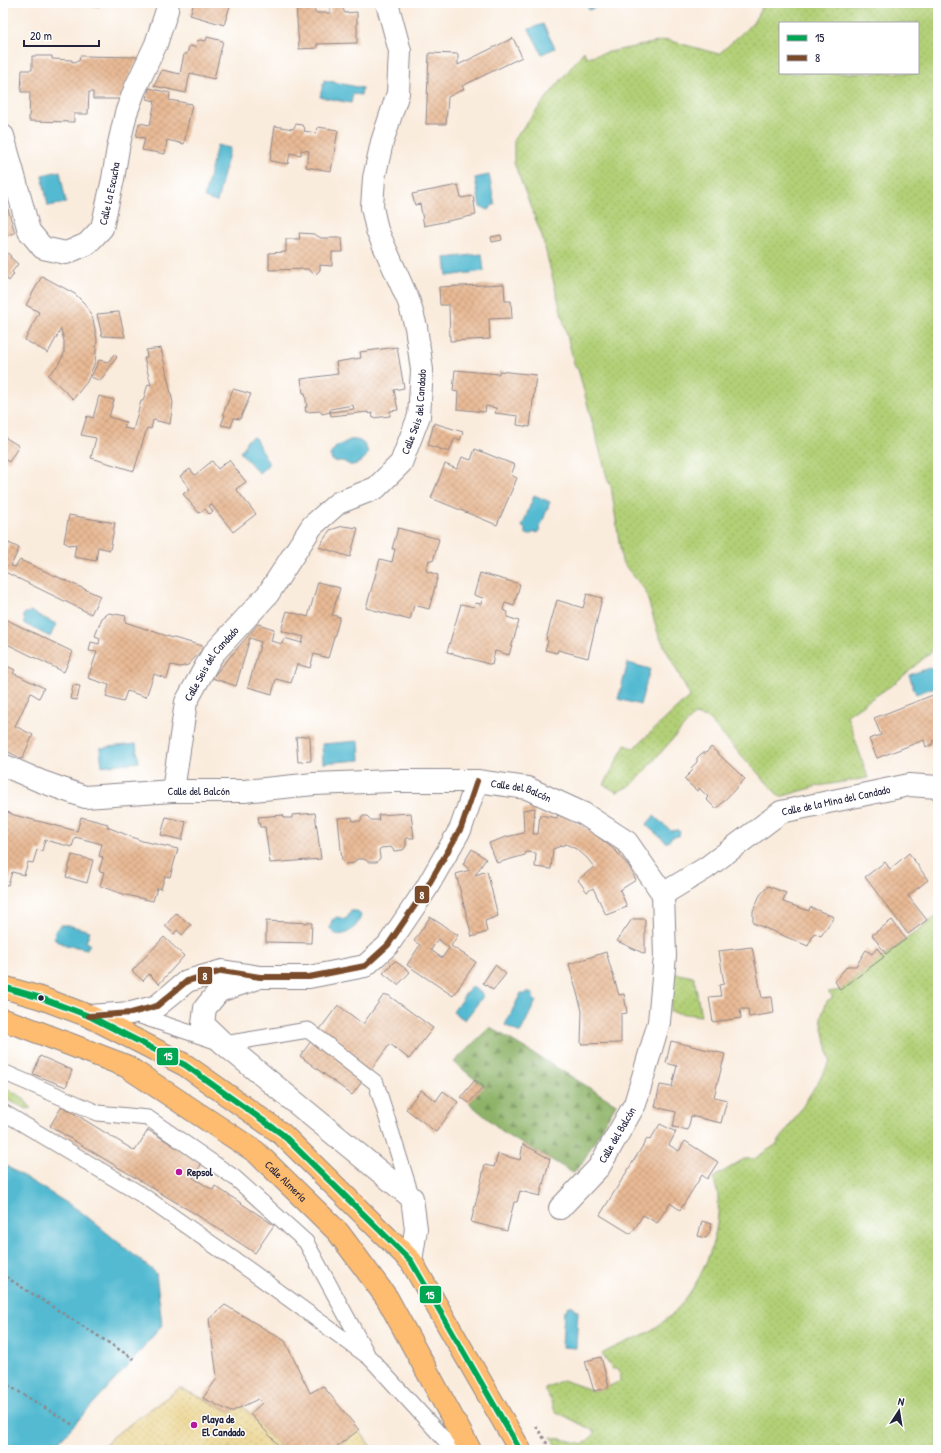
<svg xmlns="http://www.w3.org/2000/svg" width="941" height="1453" viewBox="0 0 941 1453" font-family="'Patrick Hand',sans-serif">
	<defs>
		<pattern id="grass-dots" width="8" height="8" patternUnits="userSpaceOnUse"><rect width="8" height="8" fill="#b2d077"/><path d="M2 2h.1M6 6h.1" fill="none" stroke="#99b268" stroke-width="1.8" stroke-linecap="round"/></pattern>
		<pattern id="forest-firs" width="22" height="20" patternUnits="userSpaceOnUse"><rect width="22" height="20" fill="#8db268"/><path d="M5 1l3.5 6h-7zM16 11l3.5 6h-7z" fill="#739057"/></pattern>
		<pattern id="sand-dots" width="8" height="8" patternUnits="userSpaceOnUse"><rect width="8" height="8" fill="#eeda9e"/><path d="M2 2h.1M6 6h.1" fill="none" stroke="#ccbb89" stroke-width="1.8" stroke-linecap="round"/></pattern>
		<pattern id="building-cross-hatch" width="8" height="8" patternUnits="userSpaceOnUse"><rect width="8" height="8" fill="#e8b994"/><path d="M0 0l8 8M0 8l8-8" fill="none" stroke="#c79f80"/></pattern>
	</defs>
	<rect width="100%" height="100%" fill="#fff"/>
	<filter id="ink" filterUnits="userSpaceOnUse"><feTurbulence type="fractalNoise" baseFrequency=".025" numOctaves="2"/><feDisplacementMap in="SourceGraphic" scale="8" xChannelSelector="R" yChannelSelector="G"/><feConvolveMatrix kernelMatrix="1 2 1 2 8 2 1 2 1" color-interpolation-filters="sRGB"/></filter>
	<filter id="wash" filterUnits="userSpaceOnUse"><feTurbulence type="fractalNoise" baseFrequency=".012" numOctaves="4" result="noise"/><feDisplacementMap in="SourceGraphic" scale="16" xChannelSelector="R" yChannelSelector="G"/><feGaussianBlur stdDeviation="0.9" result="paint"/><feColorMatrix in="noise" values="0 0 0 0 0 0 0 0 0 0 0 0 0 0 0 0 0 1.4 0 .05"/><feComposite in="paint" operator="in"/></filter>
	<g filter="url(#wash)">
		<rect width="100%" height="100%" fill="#faecdd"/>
		<path fill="url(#grass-dots)" stroke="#6a7959" fill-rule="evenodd" d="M764,3H938V646L895,683L847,715L868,778L818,786L780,797L707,718L694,715L633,784L617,792L604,785L625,745L634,748L690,696L659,636L645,590L622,562L611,486L608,481L578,369L575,367L542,236L514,163V139L584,51L586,57L667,40L719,54L753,23ZM780,23H918V73H780Z
			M938,915V1450H558L551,1437L584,1444L596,1432L555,1411L545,1388L563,1380L594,1391L604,1389L620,1381L619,1369H612L602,1354C620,1343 642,1338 659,1325C696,1299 722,1241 718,1196C717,1190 715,1184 713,1178L744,1159H754L777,1144L798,1114L830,1062L821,1017L827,1001L833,997L828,992L840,990Z
			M673,973L694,977L701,1016L670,1012Z
			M3,1086L22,1097L31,1108L27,1109L3,1098Z"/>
		<path fill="url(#forest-firs)" stroke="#586a52" d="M490,1027L616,1104L582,1163L573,1173L550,1159L508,1136L469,1103L483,1086L454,1062Z"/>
		<path fill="url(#sand-dots)" stroke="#887e6c" d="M180,1388L231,1412L243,1406L283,1450H103L112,1437Z
			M359,1430L373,1450H332Z"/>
		<path fill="#53bad1" stroke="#3a6e86" d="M586,3H606L589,10Z
			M543,24L555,48L542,54L529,29Z
			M324,80L362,88L361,95L353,94L351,103L320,97Z
			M217,145L230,148L217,202L204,198Z
			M60,171L66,203L48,206L42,175Z
			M489,175L495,205H492L490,209L487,210L483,207H480L475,178Z
			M482,254L484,271L447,276L445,258Z
			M252,437L255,438L268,462V465L259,473L240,452L245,446L246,441Z
			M350,440C360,439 366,443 368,453C365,459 358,466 350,465C347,464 345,461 341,461C337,461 336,463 332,460L330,455L336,447Z
			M534,495L550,502L538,533L535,532L529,535L525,533V528L522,527Z
			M30,611L56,624L50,637L23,623L25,620L23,616L25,613H28Z
			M628,663L650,669L640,705L618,699Z
			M938,665V686L916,694L909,675Z
			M359,741L360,760L323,763L322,744Z
			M136,744L139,762L102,766L100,748Z
			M654,816L671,831L678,830L680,832L679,836L672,837L667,843L646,825Z
			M351,911H357L361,915C359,928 338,944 330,928L332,920L337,917L345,919L347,918Z
			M61,925H68L90,931L86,942L90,944L87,949L66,945L55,940C53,934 56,928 61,925Z
			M471,986L484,995L465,1020L453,1012Z
			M527,992H530L533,994V999L536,1001L520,1033L505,1025L521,993L525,995Z
			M3,1164L80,1211L156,1273L162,1325L134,1359L51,1450H3Z
			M569,1306H573L575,1308V1311H578L576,1348L562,1347L564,1311H566Z"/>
		<g id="blocks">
			<path fill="url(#building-cross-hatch)" fill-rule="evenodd" d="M79,3H100L99,7L79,5Z
				M194,3H231L224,25L190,15Z
				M314,3L315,13H331L329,3H340L345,13L357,12V43L317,44V48L299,49L296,4Z
				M207,37L223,41L214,79L190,73L186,93L154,86L162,70L180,74L184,54H187L189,46L196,47L197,41L200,40L206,41Z
				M513,38L522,57L462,86L464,89L448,97L446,124H426L429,53L458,54V65Z
				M32,56H52V59L72,60V62L79,61L80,56L139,57L129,77L120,99H93V92H89L88,114H74V122L29,121L30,92H21L22,70H32Z
				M149,88L170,93L169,100L192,104L184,144L167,140L165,154L142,150L145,138L136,137L139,123L150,125L155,101L147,99Z
				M296,124L302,125L305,128L304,131L316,133L318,127L338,130L331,171L306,167L309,151L301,150V155L290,153L288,164L270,161L275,126L293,129Z
				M458,185L461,198L473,196L476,215L424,226L420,204L415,205L412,194Z
				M8,209L15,233L3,236V210Z
				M299,233L314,234L321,238H342L343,252H332V266L320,265V270L315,275L308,269L269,270V253L286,252V239H300Z
				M501,235L502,240L492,242L491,237Z
				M3,249L11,256L10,257L18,264L12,272L14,274L9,281L6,278L3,282Z
				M42,276L75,294L85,304L93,319L97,340L95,362L87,382L73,399L48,375L58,365L64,354V341L61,329L48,353L25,340L39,312L26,305Z
				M504,284L505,301H511L512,318L489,319L490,339L450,341L449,305H440L439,287Z
				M119,312L125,337L102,336L97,314Z
				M397,347L404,388L394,390L398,410L390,411V416L373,418L372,413L368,414V412L331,416L330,412L322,414L321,411L306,412L305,407H307L305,393H303L301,379L338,374L336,362L361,358L360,352ZM353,405L354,409L330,412V409Z
				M161,348L173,403L170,424L153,420L151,429L147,428L134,471L91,458L96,438L81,435L87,416L93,418L99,396L114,400L109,417L126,422L124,428L133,430L141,401H143L148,384L151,385L144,358L147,357L146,350Z
				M114,354L117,357L100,381L91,377L99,360L108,362Z
				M455,370L499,374V371L536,375L530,427L517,425L518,416L495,413L496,408L486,406L485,412L457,409L458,392L453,391Z
				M233,389L251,394L240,419L234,418L231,427L221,425L225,415L223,414Z
				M434,423L463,432L460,440L455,438L449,452L428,445Z
				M3,436L19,446L9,462L3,458Z
				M475,449L515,465L511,475L517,478L497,525L431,498L445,464L457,469L462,457L471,460Z
				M229,460L246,482L236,489L256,514L233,532L211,504L209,506L213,512L209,514L205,509L199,513L183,494L190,489L180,476L190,469L195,475L212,461L218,469Z
				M69,515L115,523L110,550L98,547L96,561L74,557L76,544L69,545L64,542Z
				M343,526L358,528L350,557L319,547L330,530Z
				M398,528L439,539L433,561L429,560L426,571L438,575L429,609L414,605L410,620L366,608L380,559L392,562L395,549H392Z
				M9,543L19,548L11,566L15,567L20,560L100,596L91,614L3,571V561Z
				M480,573L520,584L514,606L505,603L503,610L508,612L507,617L519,621L509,655L495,651L492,665L447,652L461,604L474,607L475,603L481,604L483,598L474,595Z
				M318,582L340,588L332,615L340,617L328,658L314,654L310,668L297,664L291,683L276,679L272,694L248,687L261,642L250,638L236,686L212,678L258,624L274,629L271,641L282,644L284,638L302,643L304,637L281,631L287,611L308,617Z
				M587,594L602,598L588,658L558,650L557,653L545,650L548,641L546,639L557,600L583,608Z
				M109,613L126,616L125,622L170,637L203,646L201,651L188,665L180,667L171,665L167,679L154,674L146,697L127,691L123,702L106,697L109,685L88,678L97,652L89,651L91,642L99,644L100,638L95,636L102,618Z
				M3,618L73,652L64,672L3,642Z
				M3,664L15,670L13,673L44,688L39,698L31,693L15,726L33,735L22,759L3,749Z
				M73,685L80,686L77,700L70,699Z
				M938,693V739L932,741L933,744L926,747L924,740L877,758L869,739L881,735L874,718Z
				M310,736L311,761L298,762L296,737Z
				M711,747L745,779L716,809L706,799L708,797L699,788L697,791L684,779L693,770L691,768L697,762V758L702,753H706Z
				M535,808L533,834H538L540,815L557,818L558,812L591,831L616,851L630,868L636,880L620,890L627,907L606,915L593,888L587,892L578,880L594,867L587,858L578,850L566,844L553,849L551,869L535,867L536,853L526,852L525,855L497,863L489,843L506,837L524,833L523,810Z
				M3,810L14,815L77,831L81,817L108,824L107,827L142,841L178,849L170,877L165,876L161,889L157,888L153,901L126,895L100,886L104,872L99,871L103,857L99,856L102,844L75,837L72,847L45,840L42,851L37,850L33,863L28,862L24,875L12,872L8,885L3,884Z
				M315,813L321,859L270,863L265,827H260L258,817L283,815L284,818H292V815Z
				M411,813L414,838H406V846L403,850L394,851L391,847L381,848L379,850L380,858L377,862H369L364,859H357L354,863L346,864L342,860L338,818L352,817L353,821H361V819L363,816H367L370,819V820H379L378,815Z
				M166,817L186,822L182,840L161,835Z
				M472,849L486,859L475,875L487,871L498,916L485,921L487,932L472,937L456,874L470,870L463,864Z
				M909,853L928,880L908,896L927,920L908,934L865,877L885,862L890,869Z
				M72,855L93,860L87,883L66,877Z
				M768,886L786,893L783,902L809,911L810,907L834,917L821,936L814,933L808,946L753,923V911L760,895Z
				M176,913L191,925L182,935L177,930L174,934L165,926Z
				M430,917L458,935L451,946L476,962L453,996L407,965L420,945L414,941ZM438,939L449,948L442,958L431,950Z
				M632,919H645V954L617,941Z
				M892,920L906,939L886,954L872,935Z
				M266,921L312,923L311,943L266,942Z
				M164,937L184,956L159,984L149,974L143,981L132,971Z
				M752,947L762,998L772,997L774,1013L749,1017L748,1009H740L741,1018L713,1022L709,997L721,996L719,985L724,984L719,951Z
				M877,948L884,957L840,990L835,981L847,966H856L866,950L872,954Z
				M606,952L619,995L624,994L627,1013L621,1014V1043L581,1044L582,1011L569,964Z
				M395,961L410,972L398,985L383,973Z
				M495,965L506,974L493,990L483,983Z
				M388,995L433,1028L409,1059L390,1044L352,1095L300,1056L338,1005L363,1024L383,996Z
				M671,1041L725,1054L714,1097L727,1100L721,1123L691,1116L688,1130L673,1127L676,1112L655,1107L660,1085L672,1087L673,1082L677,1066L666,1063Z
				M40,1056L72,1070L66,1087L33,1074Z
				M475,1080L484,1087L469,1103L461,1097Z
				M421,1090L436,1101L443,1091L458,1102L436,1132L406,1109Z
				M62,1106L135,1151L148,1130L202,1163L193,1178L213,1190L215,1186L274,1225L255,1253L197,1215L50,1126Z
				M660,1124L676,1132L669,1145L679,1151L685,1141L718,1162L707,1179L702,1175L680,1210L670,1203L657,1223L643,1215L631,1234L600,1215L647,1139L650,1140Z
				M523,1144L550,1159L540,1196L520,1191L517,1202H514L507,1231L471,1222L485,1165L494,1167L498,1154L520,1160Z
				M702,1221L711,1224L710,1231L706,1238L698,1236Z
				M225,1305L285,1341L310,1393L323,1386L359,1430L332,1450H283L250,1414L262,1403L258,1399L231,1412L203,1398L218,1377L217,1376L209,1319Z
				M601,1357L609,1387L604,1389L594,1391L585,1361Z"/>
		</g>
	</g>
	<g filter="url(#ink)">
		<use href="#blocks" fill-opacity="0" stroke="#8e878c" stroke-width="1"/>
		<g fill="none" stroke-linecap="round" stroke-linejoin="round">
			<defs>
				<path id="service" d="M131,1013L224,1044L308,1030L376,1083L412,1198
					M3,1072L98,1113L148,1118L235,1178L306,1242L367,1354
					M3,1112L142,1195L252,1272L370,1358L454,1450"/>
				<g id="minor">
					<path id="s1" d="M3,136L29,231L43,248L66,253L87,244L102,228L113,179L118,148L126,113L135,89L156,44L167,10L168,3"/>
					<path id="s2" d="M3,765L40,781L85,797L173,791H244L314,784L392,781H477L527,788L584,814L627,842L663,894L665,956L659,1022L635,1104L599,1167L560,1208"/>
					<path id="s3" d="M173,791L186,702L212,655L268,594L312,526L338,503L376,488L401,463L419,416L422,370L416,327L409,302L377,230L372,207L374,178L382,142L398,93L400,51L387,3"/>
					<path id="s4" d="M663,894L706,868L781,812L909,785L938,787"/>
					<path d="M255,979L219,991L205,1008L203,1024L224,1044L412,1198L416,1229L411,1261"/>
					<path d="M89,1016L131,1013L157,1006L187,981L222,971L260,977H309L365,966L388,945L426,889L461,828L477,781"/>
				</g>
				<g id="primary">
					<path d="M3,987L41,998L89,1016L185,1065L282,1134L411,1261L520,1450"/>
					<path id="s5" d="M3,1020L22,1026L126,1066L256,1152L338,1232L387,1298L470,1450"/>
				</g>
			</defs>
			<use href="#service" stroke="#8e878c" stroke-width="17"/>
			<use href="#minor" stroke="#8e878c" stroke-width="24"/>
			<use href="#primary" stroke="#8e878c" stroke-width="24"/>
			<path stroke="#8e878c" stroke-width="2.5" stroke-dasharray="3 3" stroke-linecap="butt" d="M6,1277L134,1359
				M3,1382L73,1425
				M536,1426L551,1450"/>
			<use href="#service" stroke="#fff" stroke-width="15"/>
			<use href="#minor" stroke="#fff" stroke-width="22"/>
			<use href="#primary" stroke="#fdbc6f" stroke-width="22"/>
			<defs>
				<path id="bus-1" d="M3,987L41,998L89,1016L185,1065L282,1134L411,1261L520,1450"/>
				<path id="bus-2" d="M89,1016L131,1013L157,1006L187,981L222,971L260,977H309L365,966L388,945L426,889L461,828L477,781"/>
			</defs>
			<use href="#bus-1" stroke="#fff" stroke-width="9"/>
			<use href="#bus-2" stroke="#fff" stroke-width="9"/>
			<use href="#bus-1" stroke="#00a651" stroke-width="6"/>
			<use href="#bus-2" stroke="#7a4b2a" stroke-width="6"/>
		</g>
	</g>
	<circle fill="#22223b" stroke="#fff" stroke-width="1.5" cx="41" cy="998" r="3.5"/>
	<g fill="#b5179e" stroke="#fff" stroke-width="1.5">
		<circle cx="179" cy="1172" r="4"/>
		<circle cx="194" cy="1425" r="4"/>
	</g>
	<g text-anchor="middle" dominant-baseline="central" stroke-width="3" stroke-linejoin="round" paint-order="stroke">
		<g font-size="11" fill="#22223b" stroke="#fff">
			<text stroke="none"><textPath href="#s1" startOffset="224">Calle La Escucha</textPath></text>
			<text stroke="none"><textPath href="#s3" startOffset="472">Calle Seis del Candado</textPath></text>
			<text stroke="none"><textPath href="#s3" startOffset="136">Calle Seis del Candado</textPath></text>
			<text stroke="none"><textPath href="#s2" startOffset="202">Calle del Balcón</textPath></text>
			<text stroke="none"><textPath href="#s2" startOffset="526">Calle del Balcón</textPath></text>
			<text stroke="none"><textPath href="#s4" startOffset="200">Calle de la Mina del Candado</textPath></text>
			<text transform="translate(617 1135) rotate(-60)">Calle del Balcón</text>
			<text stroke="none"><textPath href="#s5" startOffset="329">Calle Almería</textPath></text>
		</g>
		<g font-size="11" font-weight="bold" fill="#22223b" stroke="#fff" text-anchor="start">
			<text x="187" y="1172">Repsol</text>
			<text x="202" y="1419">Playa de<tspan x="202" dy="13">El Candado</tspan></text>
		</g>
	</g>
	<g stroke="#fff" stroke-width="1.5">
		<rect x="414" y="885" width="16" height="19" rx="4" fill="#7a4b2a"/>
		<rect x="197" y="966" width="16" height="19" rx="4" fill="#7a4b2a"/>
		<rect x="156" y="1047" width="23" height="19" rx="4" fill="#00a651"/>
		<rect x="419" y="1285" width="23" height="19" rx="4" fill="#00a651"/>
	</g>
	<g font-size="11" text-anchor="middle" font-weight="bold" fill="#fff">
		<text x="422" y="899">8</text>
		<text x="205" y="980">8</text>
		<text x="168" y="1060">15</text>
		<text x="430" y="1299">15</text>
	</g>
	<rect width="941" height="1453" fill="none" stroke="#fff" stroke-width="16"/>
	<rect x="779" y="22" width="140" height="52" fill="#ffffff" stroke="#a7a7b1"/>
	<rect x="787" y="35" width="20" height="6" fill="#00a651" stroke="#a7a7b1"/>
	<text x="815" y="42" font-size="12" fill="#22223b">15</text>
	<rect x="787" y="55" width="20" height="6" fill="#7a4b2a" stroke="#a7a7b1"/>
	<text x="815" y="62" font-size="12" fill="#22223b">8</text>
	<g transform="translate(899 1411) rotate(12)" stroke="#ffffff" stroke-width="3" paint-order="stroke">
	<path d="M0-3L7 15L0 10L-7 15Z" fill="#22223b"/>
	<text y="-6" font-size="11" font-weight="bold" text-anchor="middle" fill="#22223b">N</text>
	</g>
	<path d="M24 40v6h75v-6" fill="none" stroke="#22223b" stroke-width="2"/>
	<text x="30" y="40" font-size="12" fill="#22223b" stroke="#ffffff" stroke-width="3" paint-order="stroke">20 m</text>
</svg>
